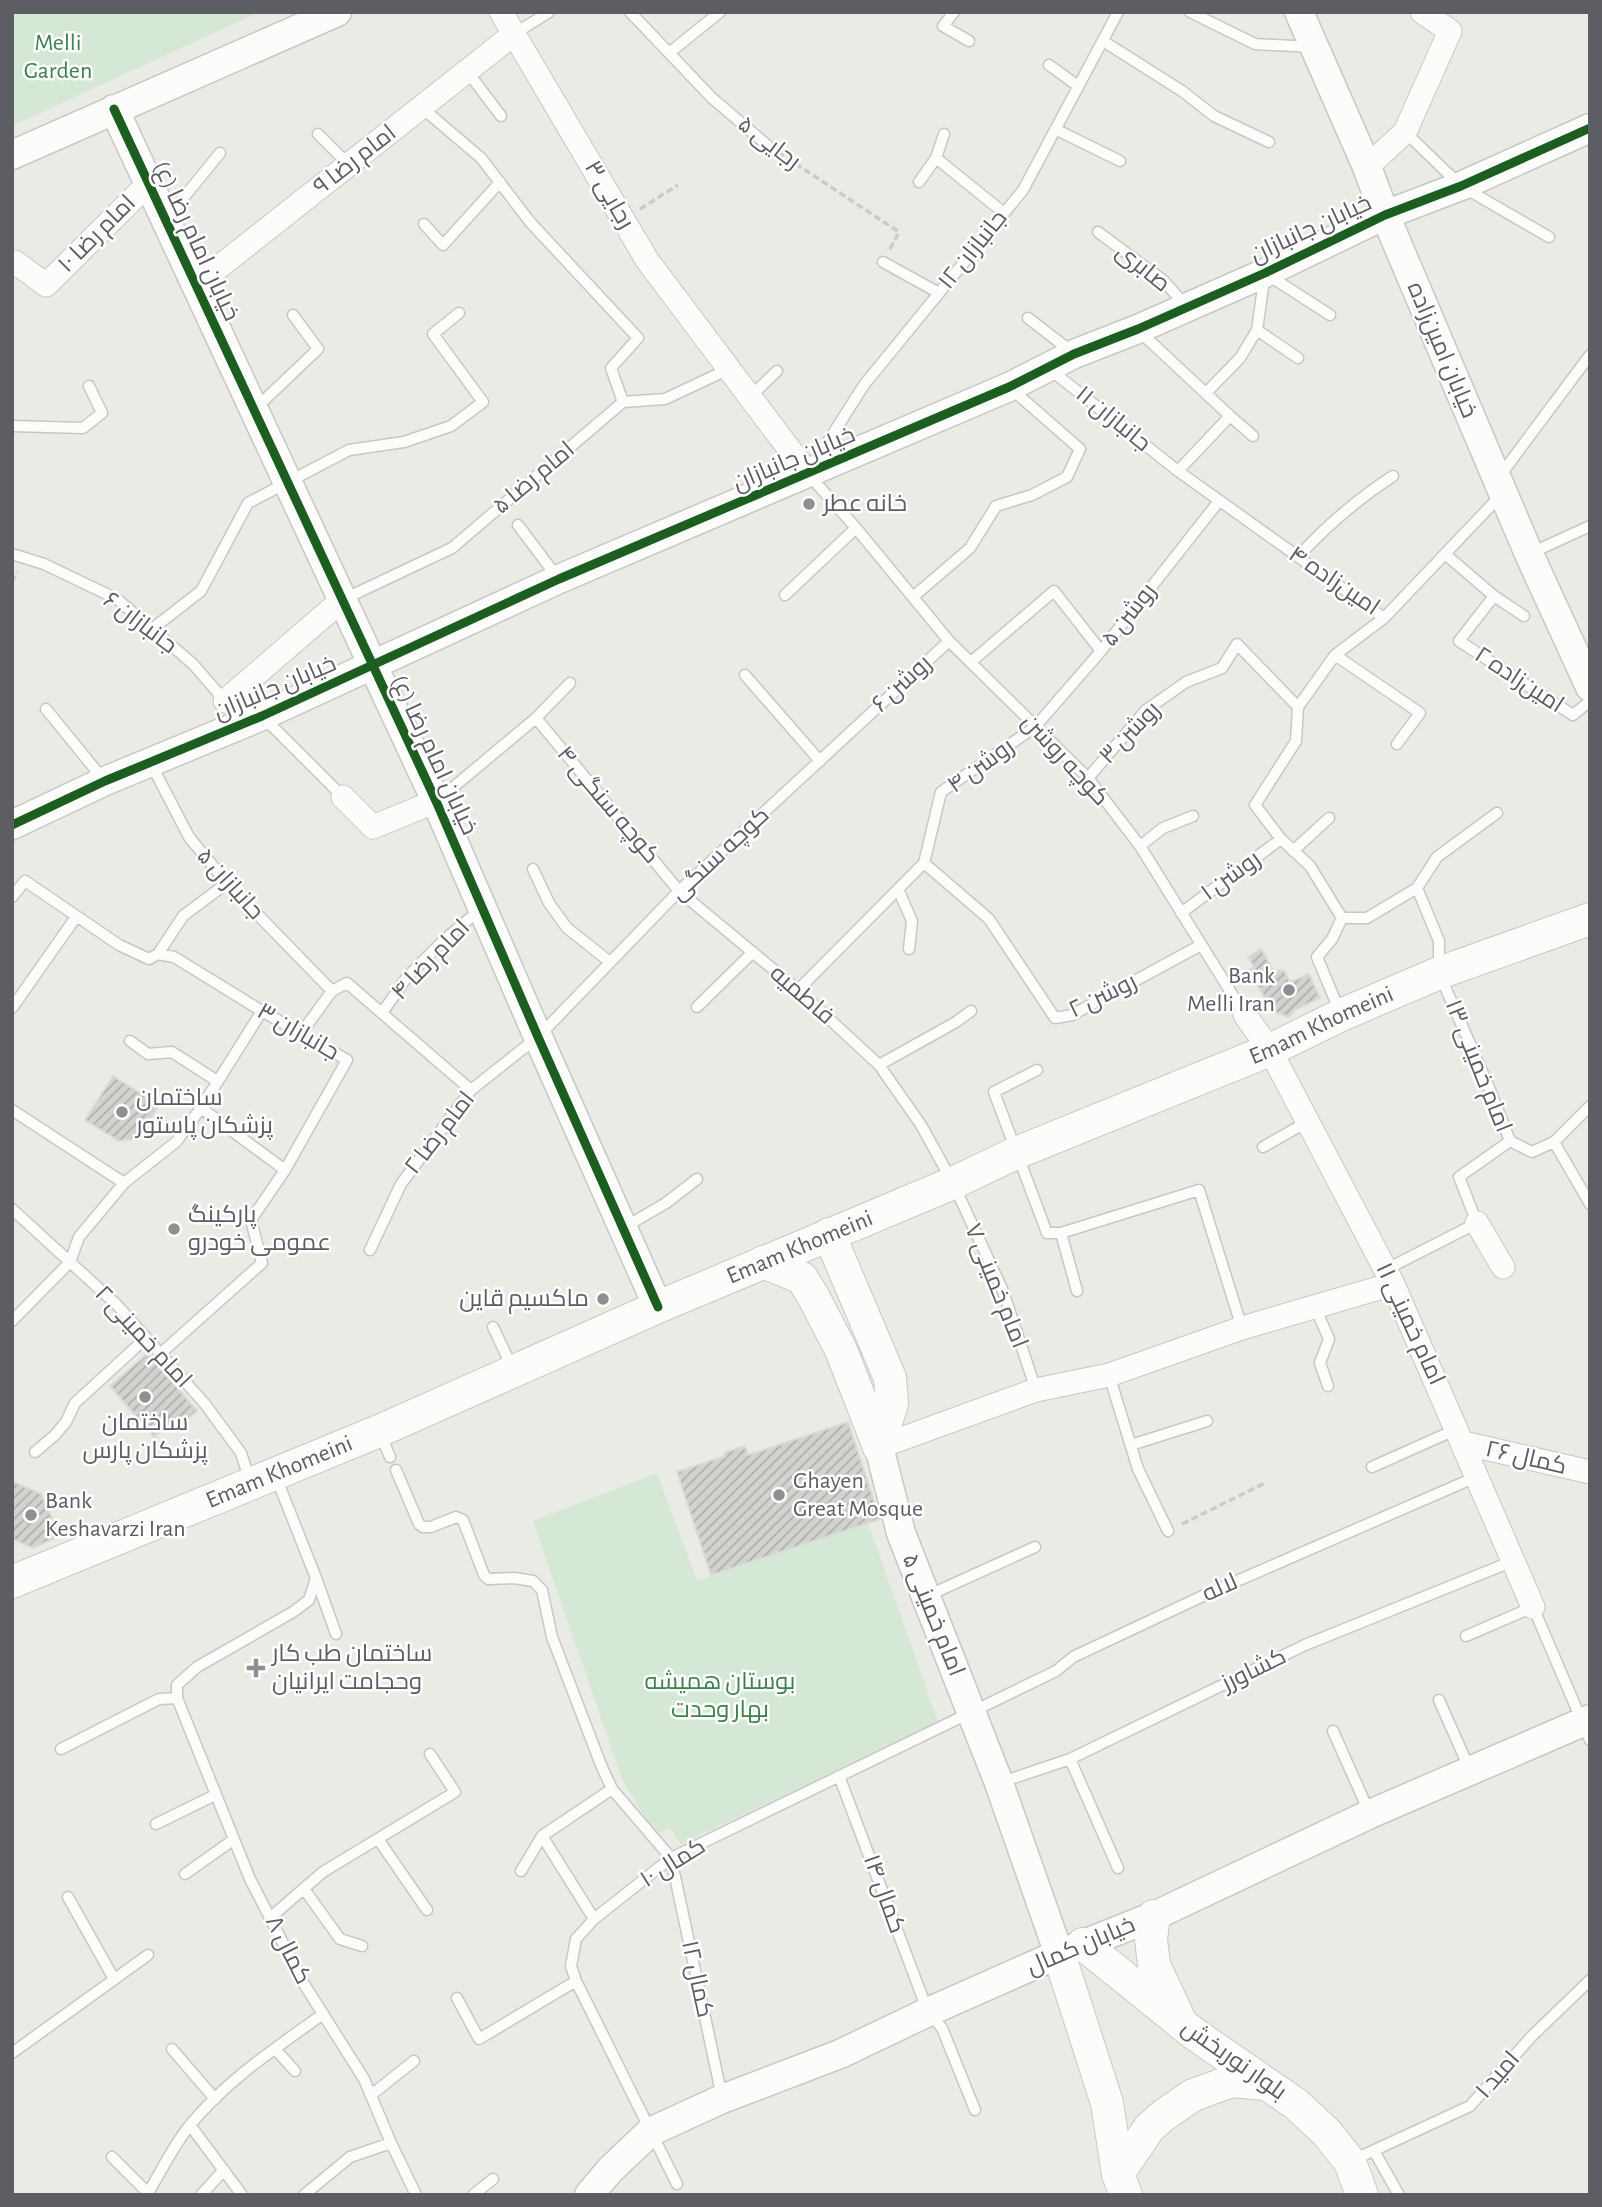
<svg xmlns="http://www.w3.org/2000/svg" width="1602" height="2207" viewBox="0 0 1602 2207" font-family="'Alegreya Sans',Cairo,sans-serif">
	<defs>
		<pattern id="building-hatch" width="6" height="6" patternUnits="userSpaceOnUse" patternTransform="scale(1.75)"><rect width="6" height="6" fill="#d2d2cf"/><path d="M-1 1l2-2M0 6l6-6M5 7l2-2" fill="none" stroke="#aeaeac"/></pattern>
	</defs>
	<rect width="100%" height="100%" fill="#ebebe6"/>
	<path fill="#d5e7d5" d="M12,12H260L12,126Z
		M657,1473L697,1581L868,1522L938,1722L681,1844L670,1828L655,1835L622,1779L533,1521Z"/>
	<path fill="url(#building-hatch)" stroke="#dadad6" stroke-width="2" d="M1261,949L1274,971L1284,970L1290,982L1309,974L1320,998L1294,1010L1289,1017L1272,1011L1249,970L1254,967L1248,957Z
		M113,1076L159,1105L142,1131L147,1137L119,1141L85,1120Z
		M148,1353L197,1411L176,1429L170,1423L154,1437L110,1386Z
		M848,1422L880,1519L711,1575L677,1472L725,1456L724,1453L745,1446L748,1455Z
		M12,1481L41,1494L60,1536L33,1548L12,1539Z"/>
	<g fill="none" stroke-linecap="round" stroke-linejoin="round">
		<defs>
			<path id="service" d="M630,12L712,98L767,145
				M954,12L943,26L969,41
				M1190,12L1255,44L1312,47
				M514,34L549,12
				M1103,41L1182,91L1214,116L1269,142
				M669,53L720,12
				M1049,65L1078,86
				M467,71L501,116
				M421,107L481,158L530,222L638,338L611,368L623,402
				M1055,129L1120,161
				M1405,132L1461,186L1549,237
				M318,134L349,165
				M936,158L1004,213
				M919,182L936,158L944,134
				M167,218L220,153
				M424,224L443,245L500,182
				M1098,232L1164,281L1185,305
				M883,262L939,293
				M1028,318L1072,352
				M1257,330L1298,358
				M1139,331L1230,416L1178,471
				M1048,368L1178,471L1384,618L1501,495
				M1206,393L1240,358L1257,330L1265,273L1330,315
				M750,397L777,371
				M255,409L318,349L293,315
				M1230,416L1253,436
				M12,426L83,428L102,413L89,386
				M815,462L864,385L1023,190L1118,12
				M809,475L856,528L949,641L1088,778L1140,846L1245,1015
				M1499,477L1590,355
				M518,525L557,577
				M1531,553L1590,526
				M12,554L44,564L117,599L193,664L243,722
				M1445,554L1494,596L1524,616
				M1298,557C1328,524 1356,500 1393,476
				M785,595L856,528
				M1494,596L1459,641L1573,715L1590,701
				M913,597L970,548L996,506L1032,495L1067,477L1080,449L1010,388
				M344,599L452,548L623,402L665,399L729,369
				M1384,618L1335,655L1298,707L1296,741L1255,805L1281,839L1310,866L1342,918H1367L1417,888L1437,857L1497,813
				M152,629L201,591L248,503L349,450L404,442L451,426L483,402L433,334L459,313
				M1335,655L1420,713L1397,744
				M971,662L1054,591L1101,651
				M745,675L820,761
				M46,709L103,779
				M263,717L343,797
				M536,718L679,891L798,990L879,1065L921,1125L953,1183L1003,1291L1036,1390
				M150,762L189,837L227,883L332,991
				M1088,778L1146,710L1186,682L1222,668L1237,644L1298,707
				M438,800L536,718L570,683
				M1140,846L1163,828L1193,816
				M1293,851L1329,818
				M924,863L989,919L1055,1018L1072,1015L1201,945
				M533,869L549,903L567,928L610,962
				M898,889L912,921L909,949
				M12,897L25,881L119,945L149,959L158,954L174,957L262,1011L347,1060L285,1170L251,1220L262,1263L160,1354
				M1181,913L1281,839
				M158,954L183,916L227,883
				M798,990L924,863L941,792L1035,727L1101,651L1219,501
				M697,1007L753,952
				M12,1008L76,917
				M1340,1012L1317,957L1332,939L1342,918
				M382,1013L407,977L445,939L481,909
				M302,1032L332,991L347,983L471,1090
				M130,1041L148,1054L172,1052L217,1081
				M879,1065L956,1022L971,1011
				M1037,1070L994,1092L1047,1233H1061L1199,1190L1242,1328
				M201,1108L285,1170
				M12,1110L124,1183
				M1510,1141L1532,1152L1554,1142L1590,1106
				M1554,1142L1590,1204
				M1263,1147L1307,1122
				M12,1209L117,1305L205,1404L241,1453L250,1481
				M625,1227L666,1203L697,1179
				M1061,1233L1077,1291
				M370,1250L401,1184L471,1090L538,1037L679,891L949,641
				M1385,1270L1477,1223L1459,1177L1510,1141L1488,1085L1439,973V941L1417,888
				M1315,1307L1329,1339L1320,1363L1328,1386
				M12,1321L70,1262L79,1237L124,1183L176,1142L201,1108L262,1011
				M493,1327L512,1367
				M1109,1375L1138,1469L1168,1531
				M380,1433L390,1457
				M1131,1445L1207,1421
				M35,1452L55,1435L66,1422L75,1403L146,1338
				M1372,1467L1457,1429
				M396,1470L419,1524L423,1527H431L456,1517L463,1520L484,1575L488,1579L514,1578L533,1581L542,1590L552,1637L601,1765L612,1789L671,1858L722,2097
				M276,1477L316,1578L309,1600L293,1612L197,1667L177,1685V1698L250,1879L304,1984L364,2079L391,2143L416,2195
				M316,1578L336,1634
				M927,1596L1035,1547
				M1466,1636L1533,1607L1590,1740
				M1439,1700L1470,1770
				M1333,1731L1370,1814
				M61,1749L159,1699L177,1698
				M1070,1759L1118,1868
				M839,1776L928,2012L942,2028L975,2110
				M999,1783L1070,1759L1305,1645L1513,1561
				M156,1824L215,1795
				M542,1836L594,1919
				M378,1839L427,1910
				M521,1871L542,1836L612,1789
				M185,1874L233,1840
				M304,1889L340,1939L362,1946
				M68,1897L114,1979
				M271,1917L323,1872L455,1792L430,1754
				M457,1998L479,2039L576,1981
				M172,2049L215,2099
				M275,2049L295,2071
				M12,2053L148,1955
				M371,2095L414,2061
				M190,2125L242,2195
				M1374,2151L1399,2195
				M112,2157L148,2193C162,2170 174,2144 191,2124C228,2079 276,2048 323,2014
				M1351,2161L1470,2106L1532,2036L1590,1980
				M677,2184L576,1981L571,1966L576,1939L594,1919L671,1858L1056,1671L1073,1657L1207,1594L1476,1477
				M201,2195L224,2170
				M304,2195L350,2157L391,2143
				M473,2195L493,2179"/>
			<path id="minor" d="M501,12L647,260L808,474
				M1367,167L1405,132L1450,31L1422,12
				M12,265L15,262L46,285L148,184
				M195,286L514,34
				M225,701L342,600
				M343,797L373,827L436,801
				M1245,1015L1270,1050L1393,1284L1533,1607
				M1477,1223L1503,1267
				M1463,1443L1590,1472
				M879,1447L1036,1390L1109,1375L1242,1328L1393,1284"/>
			<path id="tertiary" d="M1299,12L1367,167L1385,215L1529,554L1590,687
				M114,109L436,801L538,1037L658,1307
				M12,155L337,12
				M12,825L105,781L262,716L559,579L1009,387L1074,354L1138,329L1265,273L1385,215L1461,186L1590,128
				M879,1447L901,1533L999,1783L1059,1954
				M589,2195L610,2170L650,2132L722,2099L840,2054L928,2012L1059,1954L1154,1916L1370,1814L1590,1719"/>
			<g id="secondary">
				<path d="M829,1234L890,1378L892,1403L879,1447"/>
				<path d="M763,1262L802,1278L813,1296L841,1350L879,1447"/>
				<path id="s1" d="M12,1582L379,1431L658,1307L953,1183L1016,1153L1270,1050L1341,1015L1439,973L1590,919"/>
				<path d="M1154,1916L1151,1939L1154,1965L1178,2016"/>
				<path d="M1083,1944L1193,2033L1296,2104L1327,2133L1350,2162L1362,2195"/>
				<path d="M1059,1954L1107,2103L1118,2174L1126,2195"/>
				<path d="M1118,2174L1149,2128L1164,2115L1193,2095L1232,2081L1265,2084"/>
			</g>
		</defs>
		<use href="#service" stroke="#c7c7c7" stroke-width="13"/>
		<use href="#minor" stroke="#c7c7c7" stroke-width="25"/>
		<use href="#tertiary" stroke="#c7c7c7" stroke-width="31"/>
		<use href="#secondary" stroke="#c8c9c8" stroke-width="34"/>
		<path stroke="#c8ccca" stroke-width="3.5" stroke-dasharray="7 3.5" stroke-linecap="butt" d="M778,152L899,232L889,251
			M640,209L678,185
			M12,582L17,572
			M1182,1524L1265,1483"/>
		<use href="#service" stroke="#fcfcfb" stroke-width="10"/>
		<use href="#minor" stroke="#fcfcfb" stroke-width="23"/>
		<use href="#tertiary" stroke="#fcfcfb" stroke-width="28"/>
		<use href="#secondary" stroke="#fcfcfb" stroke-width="32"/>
		<defs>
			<path id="cycleway" d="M114,109L436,801L538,1037L658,1307
				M12,825L105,781L262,716L559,579L1009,387L1074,354L1138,329L1265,273L1385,215L1461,186L1590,128"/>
		</defs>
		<use href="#cycleway" stroke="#fff" stroke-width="13"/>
		<use href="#cycleway" stroke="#1b5e20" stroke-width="9"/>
	</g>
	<g fill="#8e8f91" stroke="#fff" stroke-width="2.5">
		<circle cx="809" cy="504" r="7"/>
		<circle cx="1289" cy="990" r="7"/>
		<circle cx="122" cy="1112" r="7"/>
		<circle cx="174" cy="1229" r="7"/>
		<circle cx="603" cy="1299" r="7"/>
		<circle cx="145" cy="1397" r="7"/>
		<circle cx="779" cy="1495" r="7"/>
		<circle cx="31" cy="1515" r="7"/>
		<path d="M252.5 1657.5h7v7h7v7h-7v7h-7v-7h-7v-7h7z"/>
	</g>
	<g text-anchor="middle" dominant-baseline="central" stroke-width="5" stroke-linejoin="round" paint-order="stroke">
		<g font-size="24" fill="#3d814a" stroke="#fff">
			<text x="58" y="43">Melli<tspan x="58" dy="28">Garden</tspan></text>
			<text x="720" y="1682">بوستان همیشه<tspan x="720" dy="28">بهار وحدت</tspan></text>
		</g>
		<g font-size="24" fill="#5c5e63" stroke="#fff">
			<text transform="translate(769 143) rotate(37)">رجایی ۵</text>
			<text transform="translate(355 160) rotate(-38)">امام رضا ۹</text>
			<text transform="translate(609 195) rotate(60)">رجایی ۳</text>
			<text transform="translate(1311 229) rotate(-25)">خیابان جانبازان</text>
			<text transform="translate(97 234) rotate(-45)">امام رضا ۱۰</text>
			<text transform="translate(196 241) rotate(65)">خیابان امام رضا (ع)</text>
			<text transform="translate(973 250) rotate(-51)">جانبازان ۱۲</text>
			<text transform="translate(1143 268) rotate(39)">صابری</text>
			<text transform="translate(1442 350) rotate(67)">خیابان امین‌زاده</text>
			<text transform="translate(1113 419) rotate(39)">جانبازان ۱۱</text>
			<text transform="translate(794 459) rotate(-23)">خیابان جانبازان</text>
			<text transform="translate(534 478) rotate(-40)">امام رضا ۵</text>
			<text transform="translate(1334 581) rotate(34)">امین‌زاده ۴</text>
			<text transform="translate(1129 615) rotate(-52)">روشن ۵</text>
			<text transform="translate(140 623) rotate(37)">جانبازان ۶</text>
			<text transform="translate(1519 680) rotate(33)">امین‌زاده ۲</text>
			<text transform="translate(902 684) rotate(-43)">روشن ۶</text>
			<text transform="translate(275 688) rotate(-23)">خیابان جانبازان</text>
			<text transform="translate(1130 733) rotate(-46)">روشن ۳</text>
			<text transform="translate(434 755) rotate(65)">خیابان امام رضا (ع)</text>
			<text transform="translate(1065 760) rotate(47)">کوچه روشن</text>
			<text transform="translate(981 766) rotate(-36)">روشن ۴</text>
			<text transform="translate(608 805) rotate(50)">کوچه سنگی ۴</text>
			<text transform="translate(720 854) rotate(-43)">کوچه سنگی</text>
			<text transform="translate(1231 876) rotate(-36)">روشن ۱</text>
			<text transform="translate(230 884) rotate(48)">جانبازان ۵</text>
			<text transform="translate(431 960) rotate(-46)">امام رضا ۴</text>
			<text transform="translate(802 995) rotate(41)">فاطمیه</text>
			<text transform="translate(1103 996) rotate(-26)">روشن ۲</text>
			<text stroke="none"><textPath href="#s1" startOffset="1423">Emam Khomeini</textPath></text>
			<text transform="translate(298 1032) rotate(30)">جانبازان ۳</text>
			<text transform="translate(1478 1066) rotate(68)">امام خمینی ۱۳</text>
			<text transform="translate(440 1133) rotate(-52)">امام رضا ۲</text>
			<text stroke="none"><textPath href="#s1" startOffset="856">Emam Khomeini</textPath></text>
			<text transform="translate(996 1286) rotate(68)">امام خمینی ۷</text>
			<text transform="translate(1410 1324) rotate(65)">امام خمینی ۱۱</text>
			<text transform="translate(143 1337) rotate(47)">امام خمینی ۲</text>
			<text transform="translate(1526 1458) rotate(13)">کمال ۲۶</text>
			<text stroke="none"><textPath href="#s1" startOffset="289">Emam Khomeini</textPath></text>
			<text transform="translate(1220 1588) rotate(-24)">لاله</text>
			<text transform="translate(933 1615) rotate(68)">امام خمینی ۵</text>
			<text transform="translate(1254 1670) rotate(-26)">کشاورز</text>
			<text transform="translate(673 1863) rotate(-32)">کمال ۱۰</text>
			<text transform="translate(884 1894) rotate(70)">کمال ۱۴</text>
			<text transform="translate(1081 1946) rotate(-23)">خیابان کمال</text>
			<text transform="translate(288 1950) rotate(63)">کمال ۸</text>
			<text transform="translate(697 1979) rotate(78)">کمال ۱۲</text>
			<text transform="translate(1234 2060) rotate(35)">بلوار نوربخش</text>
			<text transform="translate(1498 2075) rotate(-49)">امید ۱</text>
		</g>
		<g font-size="24" fill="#5c5e63" stroke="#fff" text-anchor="start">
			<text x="823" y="504">خانه عطر</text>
			<text x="1275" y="976" text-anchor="end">Bank<tspan x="1275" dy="28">Melli Iran</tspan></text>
			<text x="136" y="1098">ساختمان<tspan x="136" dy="28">پزشکان پاستور</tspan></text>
			<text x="188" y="1215">پارکینگ<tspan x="188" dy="28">عمومی خودرو</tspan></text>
			<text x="589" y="1299" text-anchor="end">ماکسیم قاین</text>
			<text x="145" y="1423" text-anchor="middle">ساختمان<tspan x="145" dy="28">پزشکان پارس</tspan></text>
			<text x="793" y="1481">Ghayen<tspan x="793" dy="28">Great Mosque</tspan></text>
			<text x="45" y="1501">Bank<tspan x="45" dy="28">Keshavarzi Iran</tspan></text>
			<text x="272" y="1654">ساختمان طب کار<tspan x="272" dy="28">و‌حجامت ایرانیان</tspan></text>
		</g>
	</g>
	<rect width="1602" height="2207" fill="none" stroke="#5c5e63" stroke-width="28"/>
</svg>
